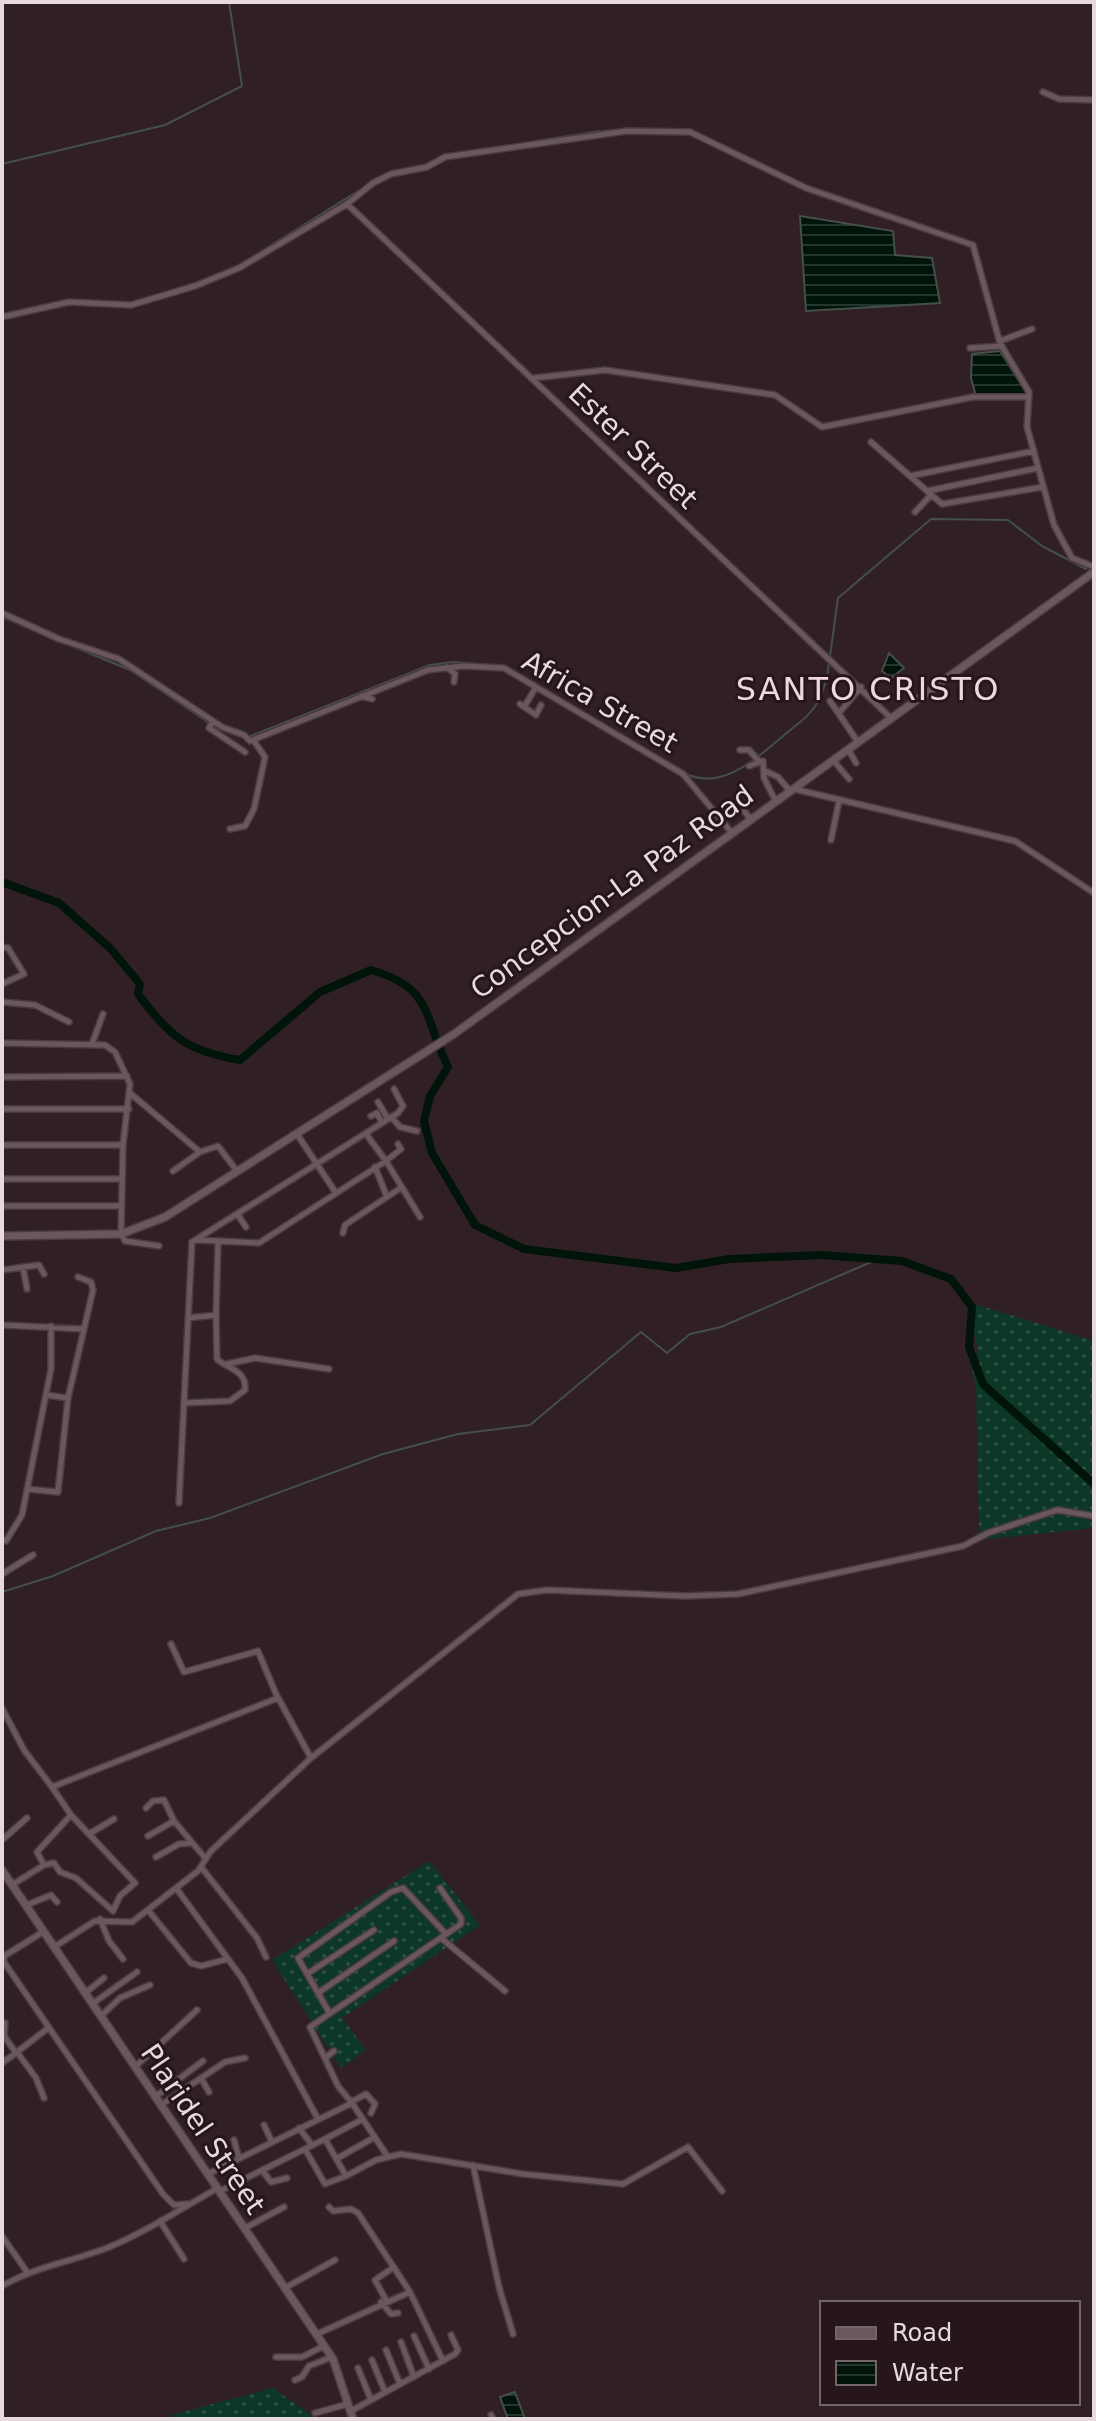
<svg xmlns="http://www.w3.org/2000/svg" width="1096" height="2421" viewBox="0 0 1096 2421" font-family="'DejaVu Sans',sans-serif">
	<defs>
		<pattern id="grass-dots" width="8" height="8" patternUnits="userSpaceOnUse" patternTransform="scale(2)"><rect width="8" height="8" fill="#0d3727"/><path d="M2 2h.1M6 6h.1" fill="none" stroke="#305346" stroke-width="1.8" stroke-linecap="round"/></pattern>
		<pattern id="water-rules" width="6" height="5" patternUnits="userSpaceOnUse" patternTransform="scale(2)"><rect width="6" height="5" fill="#00140a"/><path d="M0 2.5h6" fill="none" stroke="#25362d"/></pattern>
	</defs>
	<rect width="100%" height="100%" fill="#301f25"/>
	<path fill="url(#grass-dots)" d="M968,1302L1094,1341V1528L969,1541L979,1533L976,1389L972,1368L978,1353Z
		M429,1861L480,1925L342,2018L366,2050L341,2068L272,1960Z
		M273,2388L317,2419H172V2415Z"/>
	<path fill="url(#water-rules)" stroke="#454f4a" stroke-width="2" d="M800,216L893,231L895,255L932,258L940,303L806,311Z
		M1000,351L1027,394L976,396L971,378L972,354Z
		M889,653L904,668L891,678L882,671Z
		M515,2392L525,2419H508L500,2397Z"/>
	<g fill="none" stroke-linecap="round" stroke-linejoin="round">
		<path stroke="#454f4a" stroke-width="2" d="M632,129L690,130
			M603,131L626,129
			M536,141L600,131
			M2,164L165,125L242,86L229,2
			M863,210L882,217
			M254,256L387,173
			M173,290L201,281
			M38,306L64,301
			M23,310L36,307
			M2,617L130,670L209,723
			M830,656L838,598L931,519L1008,520L1042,546L1086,569
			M568,703L659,757
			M214,727L241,737
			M248,737L430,665L453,662L503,666
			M684,773C727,795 767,747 799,723C819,708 827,686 829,662
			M2,1592L53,1576L156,1531L210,1518L383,1454L458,1434L530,1425L641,1332L667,1353L690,1334L721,1327L878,1259"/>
		<path stroke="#00140a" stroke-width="8" d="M2,882L59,903L110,948L140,984L138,994C171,1037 186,1051 240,1060L320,992L371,970C434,988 423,1017 448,1067L430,1096L424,1121L432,1153L475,1225L524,1249L676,1268L729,1259L821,1255L902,1261L951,1279L972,1307L969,1347L983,1384L1094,1484"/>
		<defs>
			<path id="street" d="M1043,92L1059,99L1094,100
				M347,204L891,718
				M2,317L69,302L131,305L195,286L239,268L347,204L373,183L391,174L427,167L445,157L627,131L690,132L806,188L973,245L1000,343L1029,392L1027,427L1054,525L1072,558L1094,567
				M1000,341L1032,329
				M970,348L1002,346
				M534,378L605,370L775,395L822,427L973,397H1029
				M871,442L942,504L1043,487
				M910,476L1034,451
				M927,491L1038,468
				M915,512L931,495
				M2,613L59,639L119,659L222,727L244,735L250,741L428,670L464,666L504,668L683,774L732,833
				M447,667L455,674L454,682
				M361,696L372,699
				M830,701L858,742
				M520,704L536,715L541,705
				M524,707L536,687
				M839,713L861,687
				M213,721L209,728L245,752
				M848,749L856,763
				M740,750H749L758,760
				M833,760L849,779
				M749,766L763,761L764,778L776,802
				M765,771L778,777L791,792
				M794,789L1015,841L1094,893
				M742,808L751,820
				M230,829L245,826L254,809L265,757L254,741
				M831,840L839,801
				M2,947L8,948L24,974L2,984
				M2,1002L35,1005L69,1022
				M2,1043L105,1045L115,1052L130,1084L123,1145L121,1234L125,1241L159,1246
				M92,1044L103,1014
				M2,1077L127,1076
				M131,1094L200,1152L218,1146L237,1171
				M378,1102L388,1119
				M2,1109H129
				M371,1116L377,1113L382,1123
				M391,1117L400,1127L417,1131
				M297,1134L336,1193
				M366,1134L386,1161L401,1149L398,1144
				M2,1145H123
				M375,1167L387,1197
				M173,1171L200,1152
				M2,1179H121
				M2,1206H122
				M238,1215L246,1227
				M343,1233L345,1225L402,1187
				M197,1240L259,1243L386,1161L420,1217
				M23,1267L27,1289
				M2,1270L39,1265L44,1274
				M188,1318L216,1315L218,1244
				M2,1325L83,1329
				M227,1364L255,1358L329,1369
				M46,1395L68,1398
				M184,1403L230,1401L245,1390C247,1370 228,1369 217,1359L216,1315
				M27,1489L58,1492L68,1398L93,1290L91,1282L78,1277
				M179,1503L192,1242L398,1113L403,1106L394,1089
				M2,1539L6,1541L22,1515L51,1369V1326
				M2,1574L33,1555
				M171,1644L184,1672L258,1651L276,1694L311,1758
				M2,1708L24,1750L52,1787
				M146,1808L153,1801L164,1800L174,1821
				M89,1834L114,1819
				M148,1836L174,1821L206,1859
				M2,1840L27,1818
				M156,1857L179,1844L191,1843
				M44,1865L54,1863L60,1872L76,1878L113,1911L120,1896L135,1883L71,1815L52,1787L278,1698
				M201,1867L257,1938L266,1957
				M12,1885L44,1865L37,1852L71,1815
				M176,1888L242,1978L318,2119
				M27,1905L51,1895L57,1902
				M148,1910L191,1963L201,1966L228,1959
				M100,1919L109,1941L123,1959
				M43,1932L4,1956V1962L163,2194L174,2205L188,2204
				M441,1938L505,1991
				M54,1947L95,1921L132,1922L198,1871L211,1851L311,1758L518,1594L547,1590L685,1596L738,1594L963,1546L988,1533L1057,1510L1094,1516
				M307,1974L374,1930
				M85,1993L104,1978
				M318,1993L394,1941
				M92,2004L137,1972
				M329,2012L298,1958L391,1892L403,1888L446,1934
				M101,2016L120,1998L150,1985
				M5,2023L4,2036L16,2053
				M325,2058L334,2051
				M2,2063L16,2053
				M135,2067L197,2010
				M201,2078L209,2092
				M155,2097L203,2061
				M44,2098L36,2078L17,2052L47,2029
				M351,2102L366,2094L375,2104L371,2113
				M352,2103L338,2086L310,2027L461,1924V1918L440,1888
				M161,2105L225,2062L245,2058
				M363,2119L325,2139L346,2176L376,2160L401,2154L523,2174L623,2184L688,2147L722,2191
				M264,2125L272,2142
				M299,2128L312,2145
				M234,2140L239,2158
				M305,2149L325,2184L346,2176
				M336,2159L375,2137
				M473,2165L499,2287L513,2334
				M262,2170L271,2182L287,2178
				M208,2174L352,2103L388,2157
				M220,2191L325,2139
				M329,2207L333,2211L351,2209L358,2213L410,2292
				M160,2221L184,2259
				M245,2228L284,2207
				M2,2236L27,2272
				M2,2286C37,2266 70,2262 107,2248C146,2232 182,2208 218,2188
				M285,2288L335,2260
				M386,2300L375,2280L394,2267
				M381,2302L391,2314L398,2313
				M317,2334L410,2292L443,2361
				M414,2336L429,2369
				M401,2342L414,2377
				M386,2350L400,2384
				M276,2357H302L324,2346
				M372,2360L385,2392
				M358,2368L371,2400
				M295,2380L302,2377L309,2366L332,2357
				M351,2411L455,2354L458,2350L451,2335
				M315,2413L348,2404
				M491,2415L493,2419"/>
			<path id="secondary" d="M2,1236L121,1234L165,1217L454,1034L1094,572
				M2,1870L333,2359L353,2419"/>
		</defs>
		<use href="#street" stroke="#493b40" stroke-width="8"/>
		<use href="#secondary" stroke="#493b40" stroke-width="10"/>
		<use href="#street" stroke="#6a565d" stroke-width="5"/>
		<use href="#secondary" stroke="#6a565d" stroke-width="7"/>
	</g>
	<g text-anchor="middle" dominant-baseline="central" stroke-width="6" stroke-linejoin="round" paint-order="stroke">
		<g font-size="28" fill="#e6dade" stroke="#26161c">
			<text transform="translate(633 446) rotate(44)">Ester Street</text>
			<text transform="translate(600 702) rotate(30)">Africa Street</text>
			<text transform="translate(612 892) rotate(-36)">Concepcion-La Paz Road</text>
			<text transform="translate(203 2129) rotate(56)">Plaridel Street</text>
		</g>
		<g font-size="32" letter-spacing="2" fill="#eed7de" stroke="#26161c">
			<text x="868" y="689">SANTO CRISTO</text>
		</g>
	</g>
	<rect width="1096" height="2421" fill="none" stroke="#e6dade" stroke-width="8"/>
	<rect x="820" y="2301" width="260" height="104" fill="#26161c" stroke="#73646a" stroke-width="2"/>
	<rect x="836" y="2327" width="40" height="12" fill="#6a565d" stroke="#73646a" stroke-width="2"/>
	<text x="892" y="2341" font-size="24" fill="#e6dade">Road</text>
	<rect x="836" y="2361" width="40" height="24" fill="url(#water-rules)" stroke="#73646a" stroke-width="2"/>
	<text x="892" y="2381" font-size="24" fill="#e6dade">Water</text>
</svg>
